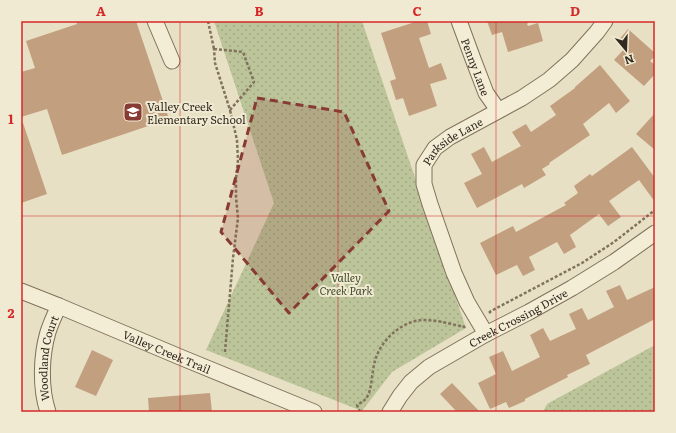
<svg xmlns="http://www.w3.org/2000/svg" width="676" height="433" viewBox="0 0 676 433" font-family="Literata,serif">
	<defs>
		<pattern id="grass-dots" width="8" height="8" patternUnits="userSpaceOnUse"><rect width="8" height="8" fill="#bcc499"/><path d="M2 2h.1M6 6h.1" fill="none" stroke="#a2a883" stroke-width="1.8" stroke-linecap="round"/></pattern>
	</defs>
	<rect width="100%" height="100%" fill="#e8e0c4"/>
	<path fill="url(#grass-dots)" d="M214,21H362L466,328L392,372L362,411L206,350L274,203Z
		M655,345V412H543L547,404Z"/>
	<path fill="#c29f7e" d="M76,21H136L169,119L62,155L47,109L21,117V72L35,68L26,41L77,24Z
		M418,21H427L431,34L419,38L429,68L441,63L447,79L430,84L437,106L409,116L403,98L396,100L390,81L396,79L381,33Z
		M487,21H528V23L527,24L528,26L538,23L543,41L508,52L502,32L492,35Z
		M628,29L655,53V56L650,61L655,65V74L644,86L614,60L625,48L618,41Z
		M600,65L630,101L616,113L609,103L583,124L590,135L549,163L550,164L542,169L546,175L524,188L522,184L477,208L464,183L482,174L471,154L484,147L492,162L521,146L512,132L526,124L531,132L556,115L550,106L575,88V87Z
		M655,113V150L636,134Z
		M21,123H23L47,194L21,203Z
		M632,147L655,178V202L639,180L609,201L621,217L608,226L599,214L570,235L576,247L564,254L557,242L529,257L535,270L523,276L517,265L496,275L480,243L513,226L516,232L566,205L564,203L578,193L574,186L590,174L592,176Z
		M620,285L627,300L655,287V319L586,355L590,364L567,375L568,377L525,399V401L509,408L506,402L490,409L478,383L496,374L489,357L503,351L512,371L540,357L530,335L543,328L550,341L576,329L569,314L582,308L588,320L614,307L606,291Z
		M92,350L113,360L96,396L75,387Z
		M452,383L480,412H457L440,394Z
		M210,393L212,412H149L148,398Z"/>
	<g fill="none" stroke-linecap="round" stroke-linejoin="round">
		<defs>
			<g id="minor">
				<path d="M155,21L172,61"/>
				<path id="s1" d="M459,21L473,59L486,93L498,110"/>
				<path id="s2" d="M21,291L59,306L180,357L314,412"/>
				<path id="s3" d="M486,334L467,302L454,273L430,204L424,184V165L435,148L450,137L522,98L549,80L572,60L597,32L605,21"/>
				<path id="s4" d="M48,412C40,388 41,356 48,332C51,323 55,314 59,306"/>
				<path id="s5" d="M390,412L400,396L411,382L429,367L486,334L529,312L572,288L614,262L655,233"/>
			</g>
		</defs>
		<use href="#minor" stroke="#80725d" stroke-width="17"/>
		<path stroke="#80725d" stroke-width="2.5" stroke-dasharray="3 2" stroke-linecap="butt" d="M208,21L214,49
			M214,49L243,52L254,82L230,110L215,63Z
			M489,313L491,311L582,263L614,242L655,210
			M225,352L233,258L238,218L236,197V178L238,160L237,140L230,110
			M360,412L357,405C362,402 366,400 368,395C372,388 372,370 375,361C380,341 402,320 424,320C437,320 451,324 464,327L465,326"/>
		<use href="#minor" stroke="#f4edd6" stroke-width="15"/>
	</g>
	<path fill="#883a34" fill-opacity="0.2" stroke="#883a34" stroke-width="3" stroke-dasharray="8 5" stroke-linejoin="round" d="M257,98L344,112L389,211L289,313L221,232Z"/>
	<path fill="none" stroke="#d62828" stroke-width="1" stroke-opacity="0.55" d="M180,21V412M338,21V412M496,21V412M21,216H655"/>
	<defs>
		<symbol id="school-square" viewBox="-11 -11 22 22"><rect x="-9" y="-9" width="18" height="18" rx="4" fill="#883a34" stroke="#f0ead2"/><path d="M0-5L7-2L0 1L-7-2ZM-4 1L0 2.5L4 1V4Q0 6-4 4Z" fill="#fff"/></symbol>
	</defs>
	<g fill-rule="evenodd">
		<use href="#school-square" x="122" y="101" width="22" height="22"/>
	</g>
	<g text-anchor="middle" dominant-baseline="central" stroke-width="4" stroke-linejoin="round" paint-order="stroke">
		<g font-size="11" fill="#32291f" stroke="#f0ead2">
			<text stroke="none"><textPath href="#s1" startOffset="49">Penny Lane</textPath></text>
			<text stroke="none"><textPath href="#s3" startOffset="220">Parkside Lane</textPath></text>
			<text stroke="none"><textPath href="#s5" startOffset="162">Creek Crossing Drive</textPath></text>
			<text stroke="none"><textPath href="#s2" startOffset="158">Valley Creek Trail</textPath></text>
			<text stroke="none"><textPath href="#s4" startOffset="55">Woodland Court</textPath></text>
		</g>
		<g font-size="11" fill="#32291f" stroke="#f0ead2" text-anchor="start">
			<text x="147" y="106">Valley Creek<tspan x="147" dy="13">Elementary School</tspan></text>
		</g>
		<g font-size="11" font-style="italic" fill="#404c28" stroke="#f0ead2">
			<text x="346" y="277">Valley<tspan x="346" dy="13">Creek Park</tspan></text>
		</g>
	</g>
	<rect width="676" height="433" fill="none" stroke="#f0ead2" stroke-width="44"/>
	<g transform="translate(626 50) rotate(161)" stroke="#f0ead2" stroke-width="3" paint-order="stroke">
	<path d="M0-3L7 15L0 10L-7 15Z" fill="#32291f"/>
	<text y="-6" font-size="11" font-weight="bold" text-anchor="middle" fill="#32291f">N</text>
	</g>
	<rect x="22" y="22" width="632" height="389" fill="none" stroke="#d62828" stroke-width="1.5"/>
	<g font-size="13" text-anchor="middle" font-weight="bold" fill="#d62828">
		<text x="101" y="16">A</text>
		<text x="259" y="16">B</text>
		<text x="417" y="16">C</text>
		<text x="575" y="16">D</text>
		<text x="11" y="124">1</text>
		<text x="11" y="318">2</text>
	</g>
</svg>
